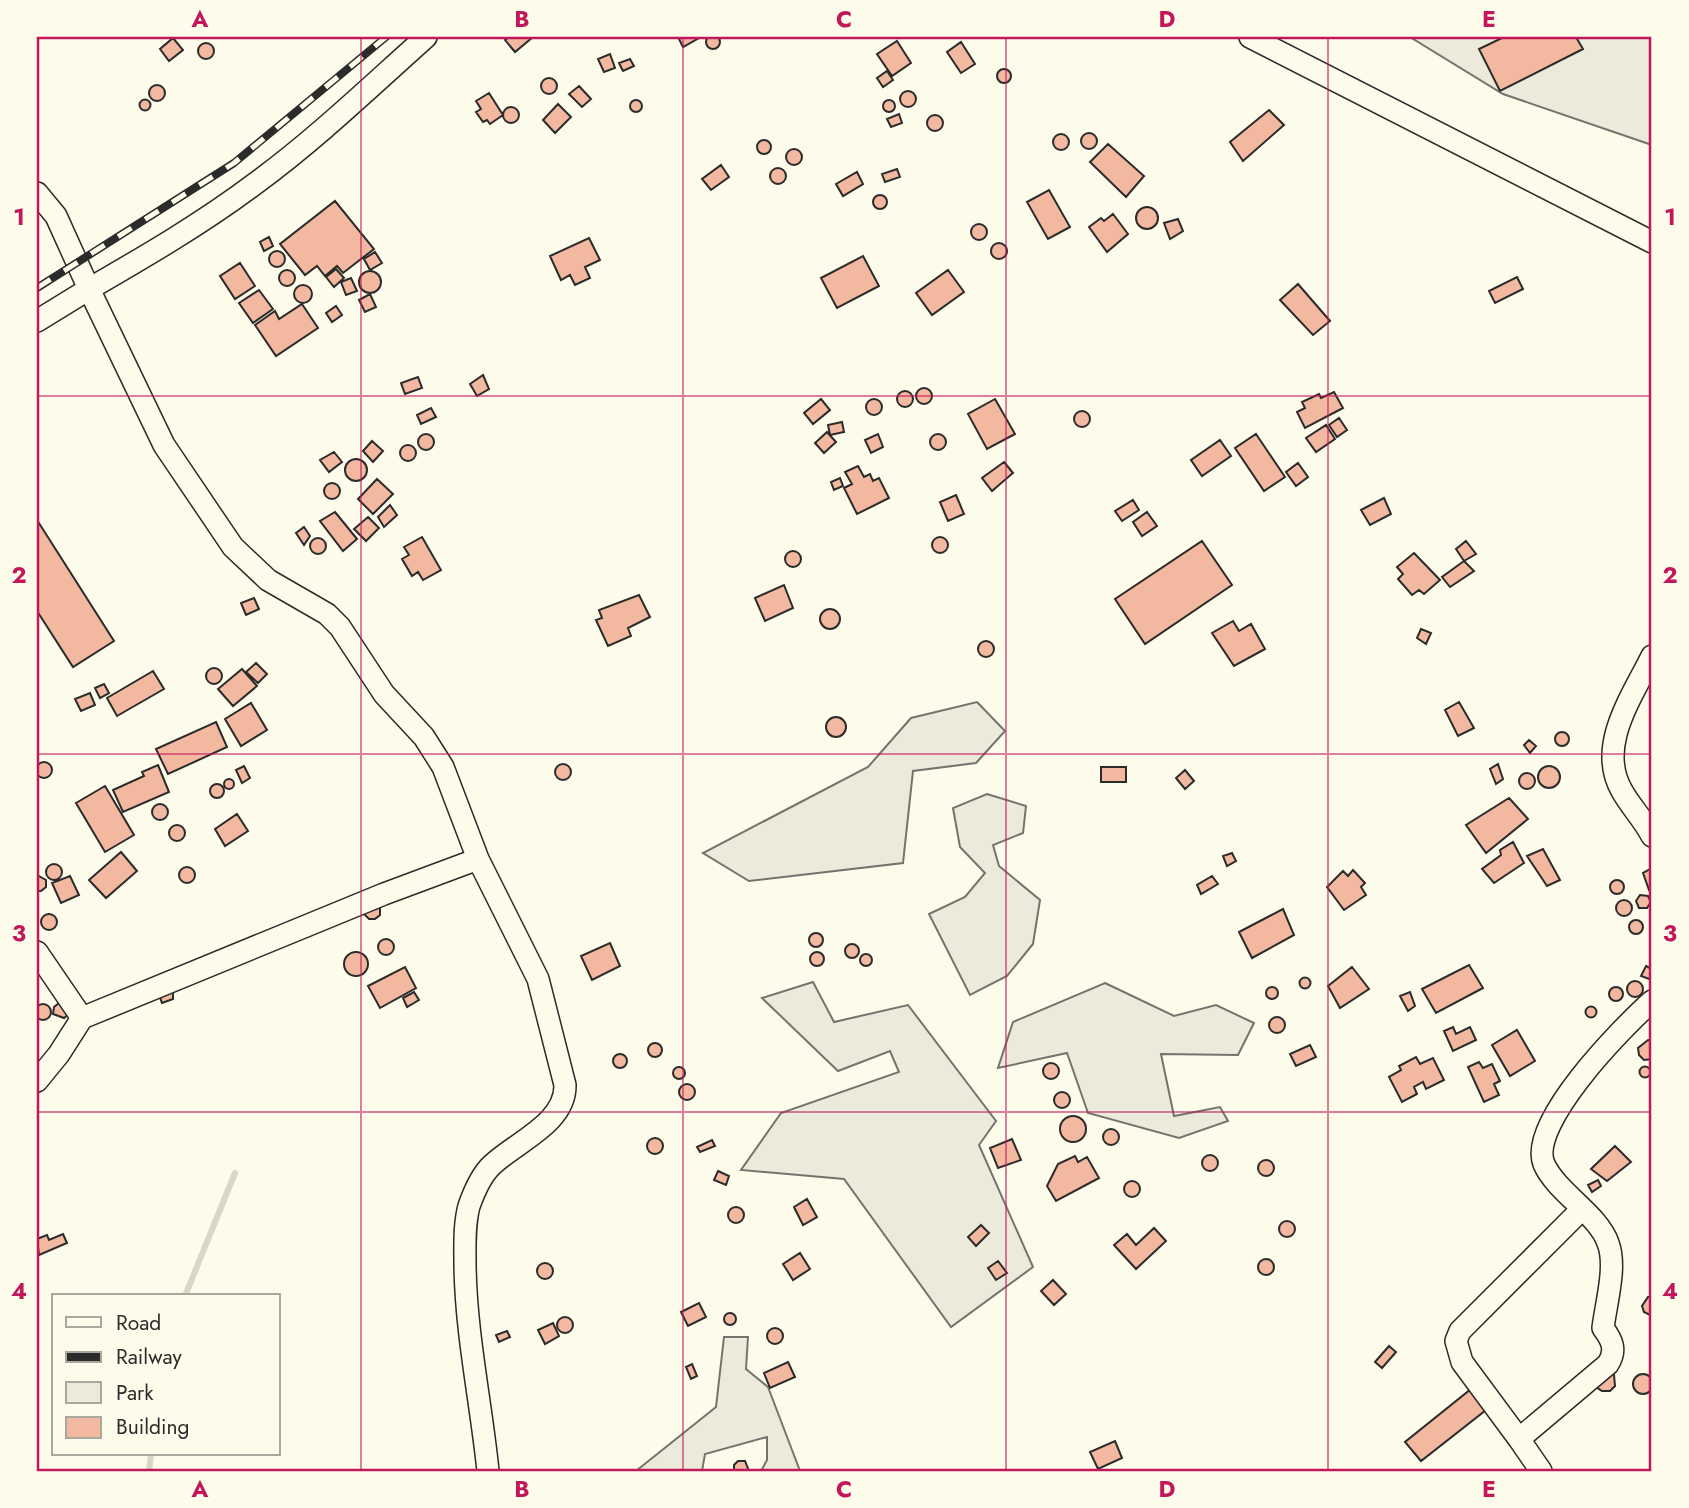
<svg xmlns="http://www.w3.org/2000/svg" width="1689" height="1508" viewBox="0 0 1689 1508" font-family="Jost,sans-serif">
	<rect width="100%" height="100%" fill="#fdfbea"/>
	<path fill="#ecebdb" stroke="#74746e" stroke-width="2" d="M1410,37H1652V145L1503,94Z
		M977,702L1005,731L976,763L913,771L903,863L749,881L703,853L868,767L911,718Z
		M987,794L1026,806L1023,833L993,845L999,866L1040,900L1033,944L1007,976L970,995L929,914L965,897L985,873L960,847L953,808Z
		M813,982L834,1022L908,1005L996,1121L979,1145L1033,1267L951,1327L844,1179L741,1170L781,1113L899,1072L890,1051L838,1071L762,998Z
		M1105,983L1174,1016L1216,1005L1254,1023L1238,1055L1161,1054L1174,1116L1220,1107L1228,1121L1179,1138L1088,1113L1067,1053L998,1068L1013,1022Z
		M724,1337H748L746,1369L768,1387L800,1471H761L767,1460V1437L705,1454L702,1471H636L716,1407Z"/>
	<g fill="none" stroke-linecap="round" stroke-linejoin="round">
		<path stroke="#d8d7c9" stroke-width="6" d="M185,1296L235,1173
			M149,1471L151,1454"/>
	</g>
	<path fill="#f2b8a0" stroke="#2b2b2b" stroke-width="2" d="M706 42a7 7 0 1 1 14 0a7 7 0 1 1-14 0Z
		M509,37H533L515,52L505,40Z
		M678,37H698L699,38L683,47Z
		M1504,37H1576L1583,49L1500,91L1479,49Z
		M173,38L183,50L169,61L160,49Z
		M897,41L911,63L892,76L877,54Z
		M961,42L975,64L961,73L947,52Z
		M198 51a8 8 0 1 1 16 0a8 8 0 1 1-16 0Z
		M610,54L615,68L604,72L598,59Z
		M630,59L634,66L623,71L619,63Z
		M997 76a7 7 0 1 1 14 0a7 7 0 1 1-14 0Z
		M887,71L893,80L883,87L877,78Z
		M541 86a8 8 0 1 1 16 0a8 8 0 1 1-16 0Z
		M149 93a8 8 0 1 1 16 0a8 8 0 1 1-16 0Z
		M579,86L591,99L582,107L569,94Z
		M900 99a8 8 0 1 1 16 0a8 8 0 1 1-16 0Z
		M489,93L503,115L490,124L487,120L483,122L476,112L481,109L476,101Z
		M883 106a6 6 0 1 1 12 0a6 6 0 1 1-12 0Z
		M139.5 105a5.5 5.5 0 1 1 11 0a5.5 5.5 0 1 1-11 0Z
		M630 106a6 6 0 1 1 12 0a6 6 0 1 1-12 0Z
		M558,104L571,117L555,133L543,120Z
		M503 115a8 8 0 1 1 16 0a8 8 0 1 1-16 0Z
		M1269,110L1284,125L1243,161L1230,142Z
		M899,114L902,123L891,127L887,119Z
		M927 123a8 8 0 1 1 16 0a8 8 0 1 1-16 0Z
		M1081 141a8 8 0 1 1 16 0a8 8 0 1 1-16 0Z
		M1053 142a8 8 0 1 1 16 0a8 8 0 1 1-16 0Z
		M757 147a7 7 0 1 1 14 0a7 7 0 1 1-14 0Z
		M1108,144L1144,176L1126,197L1090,162Z
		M786 157a8 8 0 1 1 16 0a8 8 0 1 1-16 0Z
		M721,165L729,177L711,190L702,179Z
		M770 176a8 8 0 1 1 16 0a8 8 0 1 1-16 0Z
		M897,169L900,177L885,182L882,174Z
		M857,172L863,184L843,196L836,184Z
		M1049,190L1070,227L1048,239L1027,202Z
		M873 202a7 7 0 1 1 14 0a7 7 0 1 1-14 0Z
		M335,201L374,249L343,273L337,266L325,276L317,266L305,275L280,244Z
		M1136 218a11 11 0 1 1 22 0a11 11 0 1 1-22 0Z
		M1113,214L1128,234L1107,252L1089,227L1101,218L1104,221Z
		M1178,219L1183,231L1170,239L1164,223Z
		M971 232a8 8 0 1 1 16 0a8 8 0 1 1-16 0Z
		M269,237L273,246L264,251L260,242Z
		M589,238L600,260L585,267L590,278L575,285L570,275L561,280L550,256Z
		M991 251a8 8 0 1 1 16 0a8 8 0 1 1-16 0Z
		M269 259a8 8 0 1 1 16 0a8 8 0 1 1-16 0Z
		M375,252L382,263L370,270L364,259Z
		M863,256L879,286L837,308L821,278Z
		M240,263L255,286L235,299L220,276Z
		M336,269L344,278L334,287L326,277Z
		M279 278a8 8 0 1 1 16 0a8 8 0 1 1-16 0Z
		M948,270L964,292L932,315L916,293Z
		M359 282a11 11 0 1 1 22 0a11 11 0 1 1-22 0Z
		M1517,277L1523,289L1495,303L1489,291Z
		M351,278L357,291L346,295L341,282Z
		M1298,284L1330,321L1313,335L1280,300Z
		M294 294a9 9 0 1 1 18 0a9 9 0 1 1-18 0Z
		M259,290L273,309L253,323L239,303Z
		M370,294L376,307L365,312L359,300Z
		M302,304L318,328L276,356L255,325L275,311L279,319Z
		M336,306L342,315L332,322L326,313Z
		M483,375L489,389L477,396L470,384Z
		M418,377L422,388L405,394L401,383Z
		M916 396a8 8 0 1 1 16 0a8 8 0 1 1-16 0Z
		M897 399a8 8 0 1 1 16 0a8 8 0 1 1-16 0Z
		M1334,392L1343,408L1305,428L1297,412L1305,408L1302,402L1319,394L1321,398Z
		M821,399L830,410L813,424L804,413Z
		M995,399L1015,434L987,449L968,414Z
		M866 407a8 8 0 1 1 16 0a8 8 0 1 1-16 0Z
		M431,408L436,417L421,424L417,415Z
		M1074 419a8 8 0 1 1 16 0a8 8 0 1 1-16 0Z
		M1339,418L1347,430L1337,437L1329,425Z
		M842,422L844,432L830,435L828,425Z
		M1326,425L1335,439L1316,452L1306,438Z
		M827,432L836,442L824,453L815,443Z
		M878,434L883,447L871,453L865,440Z
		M1256,434L1285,477L1264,491L1235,448Z
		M930 442a8 8 0 1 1 16 0a8 8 0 1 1-16 0Z
		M418 442a8 8 0 1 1 16 0a8 8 0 1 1-16 0Z
		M1220,440L1231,456L1202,476L1191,460Z
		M372,441L383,451L373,462L363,451Z
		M400 453a8 8 0 1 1 16 0a8 8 0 1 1-16 0Z
		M334,452L342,462L329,472L320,460Z
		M345 470a11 11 0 1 1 22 0a11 11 0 1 1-22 0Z
		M1004,462L1013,473L992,491L982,478Z
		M1298,463L1308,477L1296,486L1286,472Z
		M858,466L864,477L870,474L873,481L879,478L889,498L857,514L844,488L852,484L845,472Z
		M840,478L843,486L834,490L831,482Z
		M377,479L393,494L373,514L358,499Z
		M324 491a8 8 0 1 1 16 0a8 8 0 1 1-16 0Z
		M956,495L964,514L948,521L940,502Z
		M1384,498L1391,514L1370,525L1361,510Z
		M1133,500L1139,510L1122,521L1115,511Z
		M390,505L397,515L384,527L378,517Z
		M335,512L357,539L343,551L320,521Z
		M1147,512L1157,526L1142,536L1133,522Z
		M368,517L379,528L366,541L354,529Z
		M37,520L114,641L73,667L37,611Z
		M304,527L310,536L304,545L296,533Z
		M422,537L441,570L423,580L418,572L412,576L402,559L409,555L404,547Z
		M932 545a8 8 0 1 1 16 0a8 8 0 1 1-16 0Z
		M310 546a8 8 0 1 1 16 0a8 8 0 1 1-16 0Z
		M1202,541L1232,585L1145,644L1115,599Z
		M1466,541L1476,554L1464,561L1456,549Z
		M785 559a8 8 0 1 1 16 0a8 8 0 1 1-16 0Z
		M1414,553L1440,580L1424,594L1419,590L1412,595L1398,579L1403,574L1397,567Z
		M1464,561L1474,571L1450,587L1442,577Z
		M784,585L793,608L765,621L755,598Z
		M639,595L650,617L628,628L631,636L608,646L596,620L602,618L599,610Z
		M254,598L259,609L246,615L241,603Z
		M820 619a10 10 0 1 1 20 0a10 10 0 1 1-20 0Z
		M1233,621L1239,631L1251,624L1265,649L1234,666L1212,633Z
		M1421,629L1431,633L1426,644L1417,638Z
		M978 649a8 8 0 1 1 16 0a8 8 0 1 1-16 0Z
		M256,663L267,674L258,683L246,672Z
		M206 676a8 8 0 1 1 16 0a8 8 0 1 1-16 0Z
		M242,669L257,686L233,706L218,689Z
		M153,671L164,689L117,716L107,698Z
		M104,684L109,693L100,698L95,688Z
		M90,693L95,705L81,711L75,699Z
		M1459,702L1474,728L1458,736L1445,710Z
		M251,703L267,730L241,746L225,719Z
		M826 727a10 10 0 1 1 20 0a10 10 0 1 1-20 0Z
		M216,722L227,747L168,774L156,749Z
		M1555 739a7 7 0 1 1 14 0a7 7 0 1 1-14 0Z
		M1529,740L1536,746L1530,753L1524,745Z
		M36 770a8 8 0 1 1 16 0a8 8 0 1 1-16 0Z
		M1498,764L1503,779L1496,784L1490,769Z
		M555 772a8 8 0 1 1 16 0a8 8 0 1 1-16 0Z
		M158,765L169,792L123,812L113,790L144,776L142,772Z
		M244,766L250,778L242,783L236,770Z
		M1538 777a11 11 0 1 1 22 0a11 11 0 1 1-22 0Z
		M1101,767H1126V782H1101Z
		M1185,770L1194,781L1185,789L1176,778Z
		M1519 781a8 8 0 1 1 16 0a8 8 0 1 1-16 0Z
		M224 784a5 5 0 1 1 10 0a5 5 0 1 1-10 0Z
		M210 791a7 7 0 1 1 14 0a7 7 0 1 1-14 0Z
		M105,786L134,835L105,852L76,803Z
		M1509,798L1528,819L1486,853L1466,825Z
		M152 812a8 8 0 1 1 16 0a8 8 0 1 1-16 0Z
		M237,814L248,831L225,846L215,829Z
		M169 833a8 8 0 1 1 16 0a8 8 0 1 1-16 0Z
		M1513,842L1524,863L1494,883L1482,869L1501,855L1500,850Z
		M1543,849L1560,880L1547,886L1527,856Z
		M121,852L137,871L106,898L89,880Z
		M1232,853L1236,861L1227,866L1223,856Z
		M46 872a8 8 0 1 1 16 0a8 8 0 1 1-16 0Z
		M179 875a8 8 0 1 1 16 0a8 8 0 1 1-16 0Z
		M1652,868V888L1649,890L1643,873Z
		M1353,870L1365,883L1361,887L1366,895L1344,910L1327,887L1343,871L1348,876Z
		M37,875L46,880V887L41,891H37Z
		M70,876L79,895L61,903L52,883Z
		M1212,876L1218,884L1201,894L1197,885Z
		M1610 887a7 7 0 1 1 14 0a7 7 0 1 1-14 0Z
		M1640,895L1648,896L1651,902L1647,908H1639L1636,901Z
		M1616 908a8 8 0 1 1 16 0a8 8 0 1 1-16 0Z
		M376,904L380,908V915L375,919H369L364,914L365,908Z
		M1283,909L1294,935L1252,958L1239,932Z
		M41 922a8 8 0 1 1 16 0a8 8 0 1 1-16 0Z
		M1629 927a7 7 0 1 1 14 0a7 7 0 1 1-14 0Z
		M809 940a7 7 0 1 1 14 0a7 7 0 1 1-14 0Z
		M378 947a8 8 0 1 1 16 0a8 8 0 1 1-16 0Z
		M610,943L620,966L592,980L581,956Z
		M845 951a7 7 0 1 1 14 0a7 7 0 1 1-14 0Z
		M344 964a12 12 0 1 1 24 0a12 12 0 1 1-24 0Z
		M810 959a7 7 0 1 1 14 0a7 7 0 1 1-14 0Z
		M860 960a6 6 0 1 1 12 0a6 6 0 1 1-12 0Z
		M1469,965L1483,988L1436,1013L1422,989Z
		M1646,966L1652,969V980L1641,976Z
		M405,967L416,988L380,1008L368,986Z
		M1352,967L1369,989L1340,1008L1328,986Z
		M1299.5 983a5.5 5.5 0 1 1 11 0a5.5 5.5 0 1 1-11 0Z
		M1627 989a8 8 0 1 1 16 0a8 8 0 1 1-16 0Z
		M1609 994a7 7 0 1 1 14 0a7 7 0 1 1-14 0Z
		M1266 993a6 6 0 1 1 12 0a6 6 0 1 1-12 0Z
		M169,988L173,993V999L162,1003L158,992Z
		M414,992L419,1000L407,1007L403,998Z
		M1410,992L1415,1006L1408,1011L1400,996Z
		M59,1003H65L69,1014L64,1018L53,1014L54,1007Z
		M35 1012a8 8 0 1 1 16 0a8 8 0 1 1-16 0Z
		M1585.5 1012a5.5 5.5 0 1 1 11 0a5.5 5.5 0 1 1-11 0Z
		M1269 1025a8 8 0 1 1 16 0a8 8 0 1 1-16 0Z
		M1453,1027L1456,1034L1470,1027L1476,1040L1453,1051L1444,1031Z
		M1517,1030L1535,1061L1510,1076L1492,1045Z
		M1648,1040L1652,1041V1059L1644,1060L1639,1055L1638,1048Z
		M648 1050a7 7 0 1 1 14 0a7 7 0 1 1-14 0Z
		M1310,1045L1316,1057L1296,1066L1290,1054Z
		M613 1061a7 7 0 1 1 14 0a7 7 0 1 1-14 0Z
		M1416,1057L1420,1064L1433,1058L1444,1080L1426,1089L1423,1082L1414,1087L1417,1094L1402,1102L1389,1077L1401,1070L1399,1066Z
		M1479,1062L1483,1068L1492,1064L1500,1081L1494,1084L1499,1095L1484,1102L1468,1067Z
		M1043 1071a8 8 0 1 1 16 0a8 8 0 1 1-16 0Z
		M1639.5 1072a5.5 5.5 0 1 1 11 0a5.5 5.5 0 1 1-11 0Z
		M673 1073a6 6 0 1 1 12 0a6 6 0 1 1-12 0Z
		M679 1092a8 8 0 1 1 16 0a8 8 0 1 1-16 0Z
		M1054 1100a8 8 0 1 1 16 0a8 8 0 1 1-16 0Z
		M1060 1129a13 13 0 1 1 26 0a13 13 0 1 1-26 0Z
		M1103 1137a8 8 0 1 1 16 0a8 8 0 1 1-16 0Z
		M647 1146a8 8 0 1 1 16 0a8 8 0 1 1-16 0Z
		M1012,1139L1021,1160L998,1168L990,1148Z
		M712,1140L715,1146L700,1152L697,1147Z
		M1615,1146L1631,1162L1607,1181L1591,1169Z
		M1202 1163a8 8 0 1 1 16 0a8 8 0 1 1-16 0Z
		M1075,1156L1078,1162L1087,1157L1099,1178L1056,1201L1047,1186L1058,1164Z
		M1258 1168a8 8 0 1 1 16 0a8 8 0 1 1-16 0Z
		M718,1171L729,1176L726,1185L714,1180Z
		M1598,1180L1601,1186L1592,1192L1588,1185Z
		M1124 1189a8 8 0 1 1 16 0a8 8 0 1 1-16 0Z
		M807,1199L817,1217L803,1225L794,1207Z
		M728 1215a8 8 0 1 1 16 0a8 8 0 1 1-16 0Z
		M1279 1229a8 8 0 1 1 16 0a8 8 0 1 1-16 0Z
		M981,1225L989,1233L976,1246L968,1237Z
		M1154,1228L1166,1241L1136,1269L1114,1245L1127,1234L1136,1245Z
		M63,1234L67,1243L39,1255L37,1239L47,1235L49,1240Z
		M800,1253L810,1269L793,1280L783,1264Z
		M1258 1267a8 8 0 1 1 16 0a8 8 0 1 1-16 0Z
		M998,1261L1007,1273L996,1280L988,1268Z
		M537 1271a8 8 0 1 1 16 0a8 8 0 1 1-16 0Z
		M1053,1280L1066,1294L1054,1305L1041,1291Z
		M1648,1297H1652V1316L1644,1312L1642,1306Z
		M699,1303L706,1317L688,1326L681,1312Z
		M724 1319a6 6 0 1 1 12 0a6 6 0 1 1-12 0Z
		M557 1325a8 8 0 1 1 16 0a8 8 0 1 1-16 0Z
		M553,1323L559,1336L545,1344L538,1330Z
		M767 1336a8 8 0 1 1 16 0a8 8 0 1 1-16 0Z
		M507,1331L510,1337L499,1342L496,1335Z
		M1389,1346L1396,1352L1382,1368L1375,1362Z
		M788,1362L795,1377L770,1388L764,1373Z
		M692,1364L697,1376L691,1379L686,1367Z
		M1609,1371L1614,1375L1615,1386L1610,1391H1602L1596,1387Z
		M1633 1384a10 10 0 1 1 20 0a10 10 0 1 1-20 0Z
		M1471,1389L1486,1410L1421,1461L1405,1442Z
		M1115,1441L1122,1458L1098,1469L1090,1452Z
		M738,1461H745L749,1471H734V1465Z"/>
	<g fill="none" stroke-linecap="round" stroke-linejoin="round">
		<defs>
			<path id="minor" d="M426,37C370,87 316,139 256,183C203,223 146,256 89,289L164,445L233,547L268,580L327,614L340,627L384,694L424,737L443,767L478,859L538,979L565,1085C566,1123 516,1142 492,1165C481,1175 474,1192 469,1206C464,1225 465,1245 465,1265C466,1335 481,1402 488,1471
				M1250,37L1652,242
				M37,193L56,216L89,289L37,321
				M1652,656C1632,697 1596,746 1622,791C1631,807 1644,820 1652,836
				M37,952L82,1018
				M37,1081L59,1054L82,1018L384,894L478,859
				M1519,1439L1462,1362L1456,1341L1460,1331L1581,1210
				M1541,1471L1519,1439L1608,1364C1617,1350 1612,1340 1603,1328C1606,1303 1617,1266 1608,1243C1598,1214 1557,1193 1544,1164C1527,1124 1623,1027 1652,1001"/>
		</defs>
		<use href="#minor" stroke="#2b2b2b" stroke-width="24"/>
		<use href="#minor" stroke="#fdfbea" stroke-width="21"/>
		<defs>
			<path id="rail" d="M37,288L234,163L386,37"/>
		</defs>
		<use href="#rail" stroke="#2b2b2b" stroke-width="8"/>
		<use href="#rail" stroke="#fdfbea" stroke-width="5" stroke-dasharray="16" stroke-linecap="butt"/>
	</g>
	<path fill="none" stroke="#c2185b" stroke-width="2" stroke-opacity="0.55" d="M361,37V1471M683,37V1471M1006,37V1471M1328,37V1471M37,396H1652M37,754H1652M37,1112H1652"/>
	<rect width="1689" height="1508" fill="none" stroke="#fdfbea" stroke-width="77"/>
	<rect x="52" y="1294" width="228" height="161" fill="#fdfbea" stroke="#a9a89e" stroke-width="2"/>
	<rect x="66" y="1317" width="35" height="10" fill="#fdfbea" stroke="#a9a89e" stroke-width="2"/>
	<text x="116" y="1330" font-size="21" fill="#2b2b2b">Road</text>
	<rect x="66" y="1352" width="35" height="10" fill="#2b2b2b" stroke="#a9a89e" stroke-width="2"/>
	<text x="116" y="1364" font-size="21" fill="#2b2b2b">Railway</text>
	<rect x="66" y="1382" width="35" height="21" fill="#ecebdb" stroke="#a9a89e" stroke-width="2"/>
	<text x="116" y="1400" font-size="21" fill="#2b2b2b">Park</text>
	<rect x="66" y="1417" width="35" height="21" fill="#f2b8a0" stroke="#a9a89e" stroke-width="2"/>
	<text x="116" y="1434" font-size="21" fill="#2b2b2b">Building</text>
	<rect x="38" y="38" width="1612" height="1432" fill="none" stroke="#c2185b" stroke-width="2.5"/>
	<g font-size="23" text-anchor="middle" font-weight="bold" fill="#c2185b">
		<text x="200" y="27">A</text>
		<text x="522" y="27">B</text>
		<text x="844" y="27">C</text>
		<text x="1167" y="27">D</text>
		<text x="1489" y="27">E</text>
		<text x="19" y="225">1</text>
		<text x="1670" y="225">1</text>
		<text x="19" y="583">2</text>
		<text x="1670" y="583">2</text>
		<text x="19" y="941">3</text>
		<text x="1670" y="941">3</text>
		<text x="19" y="1299">4</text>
		<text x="1670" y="1299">4</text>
		<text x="200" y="1497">A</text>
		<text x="522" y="1497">B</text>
		<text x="844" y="1497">C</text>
		<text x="1167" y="1497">D</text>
		<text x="1489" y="1497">E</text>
	</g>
</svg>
